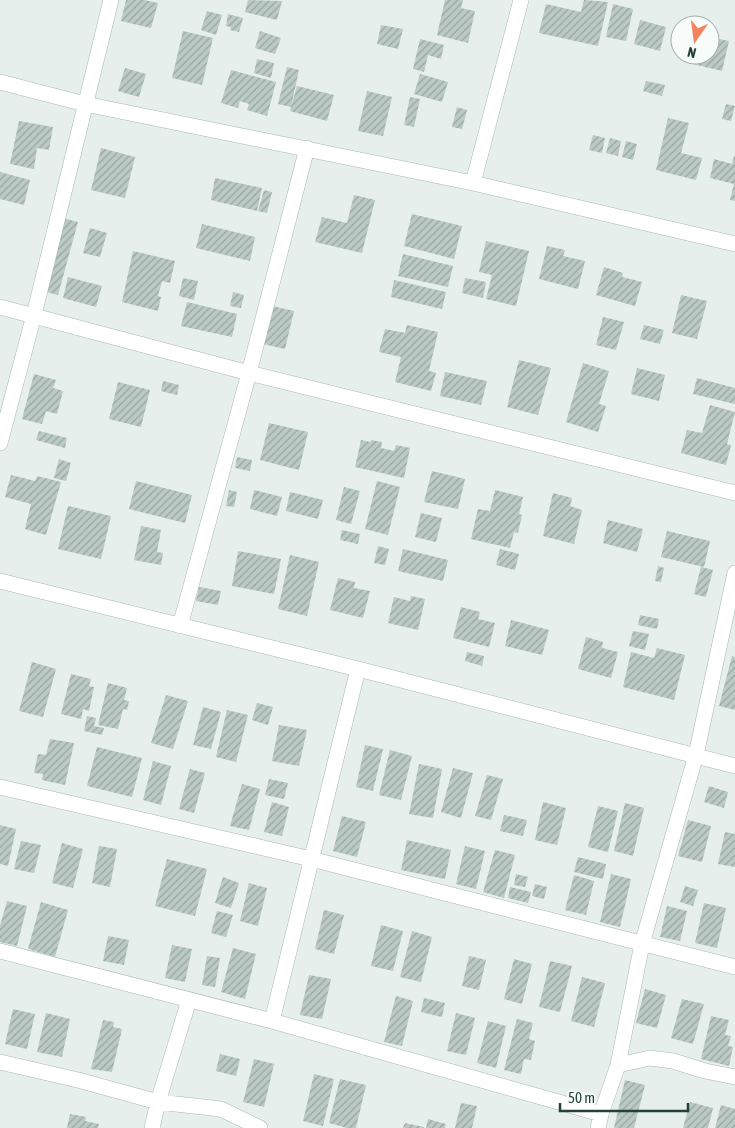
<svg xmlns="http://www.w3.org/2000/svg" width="735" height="1128" viewBox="0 0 735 1128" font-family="'Asap Condensed',sans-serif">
	<defs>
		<pattern id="building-hatch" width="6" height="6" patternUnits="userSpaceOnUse" patternTransform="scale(1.25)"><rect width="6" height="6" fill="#bbcac4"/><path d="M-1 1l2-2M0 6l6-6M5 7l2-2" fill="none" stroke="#98a6a0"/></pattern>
	</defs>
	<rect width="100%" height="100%" fill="#e6efeb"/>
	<path fill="url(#building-hatch)" d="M126,0H144L158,3L151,28L121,21Z
		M248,0L282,1L277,20L245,12Z
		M445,0H463L461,8L475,11L468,43L437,35Z
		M584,0L608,2L598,46L539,33L546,4L581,12Z
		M613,4L633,9L626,41L606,37Z
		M207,11L222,15L216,35L201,30Z
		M228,14L243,18L239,32L230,30L231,27L226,26Z
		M640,20L666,27L660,51L634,44Z
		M381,25L403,29L398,49L377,44Z
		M183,31L213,38L202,85L172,78Z
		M260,31L281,38L275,54L255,48Z
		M710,37L729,41L722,71L685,62L686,55H710Z
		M420,39L444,45L441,59L428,55L424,72L413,69Z
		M257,59L274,63L271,78L254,73Z
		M287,67L299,70L291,107L278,104Z
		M125,68L146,74L139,97L118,91Z
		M231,70L276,82L267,116L247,110L249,104L240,101L238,108L221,103Z
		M420,74L448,82L442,102L414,94Z
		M646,81L665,85L662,96L643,91Z
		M297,86L334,95L327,121L290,111Z
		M367,91L392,97L383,136L358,131Z
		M410,97L420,99L414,127L404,125Z
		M726,104L735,106L731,121L722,119Z
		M457,107L467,110L462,129L452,127Z
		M668,118L689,123L681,153L702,158L696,180L656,170Z
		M19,121L53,127L49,150L37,148L34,169L10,164Z
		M593,135L605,138L602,153L589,150Z
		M610,138L621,141L618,156L606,153Z
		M626,141L637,144L633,160L622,157Z
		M101,148L135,157L125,198L91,190Z
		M734,156H735V201L730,200L734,184L710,178L714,159L732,164Z
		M0,172L30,180L24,205L0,199Z
		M215,178L262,188L257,211L211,200Z
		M264,190L272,192L267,213L258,211Z
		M354,195L375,200L362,253L315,242L322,217L347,223Z
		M412,214L462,226L454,259L404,246Z
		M63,218L78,222L58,295L43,291Z
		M202,224L255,237L250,261L196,248Z
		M90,228L107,233L100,257L83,253Z
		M486,241L529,251L516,306L486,299L492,275L479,272Z
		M547,246L565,250L563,256L585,261L578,289L539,279Z
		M133,251L175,261L170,283L162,281L158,296L161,297L158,311L122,302Z
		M403,254L453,266L448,287L398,276Z
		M604,267L623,273L622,277L642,282L635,306L596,295Z
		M68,277L102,286L96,307L63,298Z
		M183,278L198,281L194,300L179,296Z
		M465,278L486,282L483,298L462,293Z
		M394,280L446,292L442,309L391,297Z
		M233,292L244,295L241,308L230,306Z
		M681,295L707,301L697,339L672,333Z
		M187,302L237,314L232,337L181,326Z
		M272,306L294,311L285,349L263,344Z
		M603,317L624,322L616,350L596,345Z
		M407,325L438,332L429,371L436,373L431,391L395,382L401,357L379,352L385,329L405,333Z
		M644,325L664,330L660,344L640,339Z
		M519,360L551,368L538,415L507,407Z
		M583,363L609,371L599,404L606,406L598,432L566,422Z
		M637,368L665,375L659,401L631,394Z
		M445,372L487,381L481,405L440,396Z
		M34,374L56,380L53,388L63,391L57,414L46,411L42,424L22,419Z
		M697,378L735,388V404L693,394Z
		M163,381L179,385L177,395L161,391Z
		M118,382L150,390L141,427L109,419Z
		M710,405L735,412L727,444L731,445L726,465L681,453L687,430L702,433Z
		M269,423L308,432L299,470L260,460Z
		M39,431L67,438L65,448L36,440Z
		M361,440L371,442V440L382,442L381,448L394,451L396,445L410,448L404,478L355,467Z
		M237,457L252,460L250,471L235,468Z
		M59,459L71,463L66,481L54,478Z
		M432,471L465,479L458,509L424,502Z
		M11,475L35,481L37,476L61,482L46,535L25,529L31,504L5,497Z
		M136,481L192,495L185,523L129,509Z
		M377,481L400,487L388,535L365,529Z
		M344,487L360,491L351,524L336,520Z
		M229,490L237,492L234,507L226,506Z
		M254,490L282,497L277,516L250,509Z
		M495,490L523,497L519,514L522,515L518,533L514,532L510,548L471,539L478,509L490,511Z
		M290,492L323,500L318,519L286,511Z
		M553,493L572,498L570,506L582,510L574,544L543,536Z
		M68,506L111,516L101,559L58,549Z
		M421,513L442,518L436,542L415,537Z
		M608,520L643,529L637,552L603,543Z
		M141,526L161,530L157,552L163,553L161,565L134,560Z
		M342,530L360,534L358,544L340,540Z
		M667,531L710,541L704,567L661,557Z
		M378,546L389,549L385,565L374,563Z
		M403,549L448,560L443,581L398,571Z
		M500,549L519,554L515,570L496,565Z
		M238,551L281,559L274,594L232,586Z
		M290,555L319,562L307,616L278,609Z
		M658,566L664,568L661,582L655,581Z
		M701,567L713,570L706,597L694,594Z
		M338,578L355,582L354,588L370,591L363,618L330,610Z
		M199,587L221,591L218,605L196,601Z
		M411,596L425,599L418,630L388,623L394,597L410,601Z
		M461,607L480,612L478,619L495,623L489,647L453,638Z
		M640,615L659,619L657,629L638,625Z
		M511,620L549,630L542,655L505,646Z
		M633,631L649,634L645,650L629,646Z
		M586,637L603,642L602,648L618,652L611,678L578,669Z
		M657,648L685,655L674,700L623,687L631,652L654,658Z
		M467,652L484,656L482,666L465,661Z
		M732,656L735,657V710L719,706Z
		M32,662L56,669L43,717L19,711Z
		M71,674L91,679L89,686L94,687L89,711L83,709L81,719L61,714Z
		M108,683L127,688L124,700L129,701L127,710L123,709L118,729L98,725Z
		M166,695L188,701L173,749L151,743Z
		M257,703L273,707L268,725L252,720Z
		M203,707L221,712L211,749L193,745Z
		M227,710L248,715L236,762L216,757Z
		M87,716L96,718L94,726L104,728L102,735L84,731Z
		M279,725L307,730L299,766L272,761Z
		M50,739L74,743L65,785L42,780L43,774L34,773L38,754L46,755Z
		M365,745L383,749L373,791L356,787Z
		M97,747L142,758L132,797L87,786Z
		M390,750L412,756L401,800L379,795Z
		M153,761L171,766L161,805L143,800Z
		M419,764L442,769L433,818L409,814Z
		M453,768L473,773L461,818L441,812Z
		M190,769L205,773L194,813L179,809Z
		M487,775L503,779L491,820L475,816Z
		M269,779L288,783L284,799L265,795Z
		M242,784L260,789L249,830L230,826Z
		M709,786L728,792L724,808L704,802Z
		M272,802L289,807L282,836L264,832Z
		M543,802L566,808L557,845L535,840Z
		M625,803L644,808L633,856L614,851Z
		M598,806L618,811L608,852L588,847Z
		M504,815L527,820L523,836L500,831Z
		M342,816L366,822L357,857L333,851Z
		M688,820L711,826L702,862L678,856Z
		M0,825L16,829L8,866L0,864Z
		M725,832L735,834V867L718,864Z
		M407,840L451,850L445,879L401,870Z
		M21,841L41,845L34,873L14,869Z
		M62,843L83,849L73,888L52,883Z
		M99,846L117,849L110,887L92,883Z
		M465,846L485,851L476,889L456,884Z
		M495,850L515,855L504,898L483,892Z
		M578,857L606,864L603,879L574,872Z
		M167,859L207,869L195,916L155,906Z
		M516,874L528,877L525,887L514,885Z
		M611,874L631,879L620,927L600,922Z
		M574,875L594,881L586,915L565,910Z
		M223,877L239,883L231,908L215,903Z
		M249,883L267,888L258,926L240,921Z
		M535,884L547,887L544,899L532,896Z
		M685,886L698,890L693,906L680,902Z
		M510,887L531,892L528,903L508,898Z
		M7,901L27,906L17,946L0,942V926Z
		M41,902L68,910L55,957L28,949Z
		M704,903L726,908L717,948L695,943Z
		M667,906L687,911L680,941L660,937Z
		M324,910L344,915L334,954L315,949Z
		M217,911L233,915L226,937L211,933Z
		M381,925L403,931L393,971L371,966Z
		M412,931L432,937L421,982L400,977Z
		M108,936L129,940L124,965L103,961Z
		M172,945L192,949L185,982L165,978Z
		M233,948L256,954L245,999L221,992Z
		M207,956L220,958L215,987L202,985Z
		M469,956L486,960L479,990L462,986Z
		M514,959L532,964L522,1004L504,999Z
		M550,961L572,966L560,1012L539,1007Z
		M309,975L331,979L322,1019L300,1015Z
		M582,977L605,983L594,1027L571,1021Z
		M645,989L666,995L657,1028L636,1023Z
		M396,996L413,1001L402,1046L384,1042Z
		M424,998L445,1003L442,1017L421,1012Z
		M682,999L704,1004L693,1044L671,1038Z
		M13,1009L35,1014L27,1049L5,1044Z
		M46,1013L70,1019L62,1057L37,1052Z
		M456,1013L475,1018L466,1055L447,1051Z
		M711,1016L729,1020L725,1035L731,1036L728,1046L733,1047L729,1066L701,1059Z
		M517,1019L533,1023L529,1039L535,1041L531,1060L524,1059L521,1074L504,1070Z
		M103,1020L114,1022L113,1027L122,1029L112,1072L91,1069Z
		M488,1021L506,1026L496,1068L477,1063Z
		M220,1054L240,1059L236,1076L216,1071Z
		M254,1059L274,1064L264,1107L243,1102Z
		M314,1074L334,1079L323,1126L303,1121Z
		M340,1079L366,1085L356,1128H347L329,1123Z
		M625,1080L645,1085L634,1128H614Z
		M690,1102L713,1108L708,1128H683Z
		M461,1103L477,1106L472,1128H455Z
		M721,1105L735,1109V1128H715Z
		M70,1114L86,1117L85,1121L99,1124L98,1128H67Z
		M428,1119L446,1124L445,1128H426Z
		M405,1123L424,1127V1128H403Z"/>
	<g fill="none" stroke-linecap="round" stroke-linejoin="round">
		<defs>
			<path id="minor" d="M0,82L85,104L473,183L735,244
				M473,183L521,0
				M0,307L249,373L735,493
				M0,443L34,315L111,0
				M0,581L358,669L735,766
				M180,626L249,373L307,148
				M0,787L311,859L735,967
				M0,951L272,1021L601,1114
				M272,1021L358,669
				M0,1062L78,1080L158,1102L221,1109L260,1128
				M618,1065L650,1058L673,1061L705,1071L735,1077
				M152,1128L158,1102L189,1000
				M598,1128L601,1114L618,1065L642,944L696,755L735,573"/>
		</defs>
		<use href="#minor" stroke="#a8b8b2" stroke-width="16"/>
		<use href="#minor" stroke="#fff" stroke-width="15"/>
	</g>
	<g transform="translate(695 40) rotate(194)"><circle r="24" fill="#f7fbf9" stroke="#a3b1ad"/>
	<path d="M0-4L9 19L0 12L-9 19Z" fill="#f4845f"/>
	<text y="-8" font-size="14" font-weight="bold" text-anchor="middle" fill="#24423a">N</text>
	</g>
	<path d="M560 1103v8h128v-8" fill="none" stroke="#24423a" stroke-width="2.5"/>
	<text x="568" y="1103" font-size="15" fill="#24423a" stroke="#f7fbf9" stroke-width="4" paint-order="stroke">50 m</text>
</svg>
